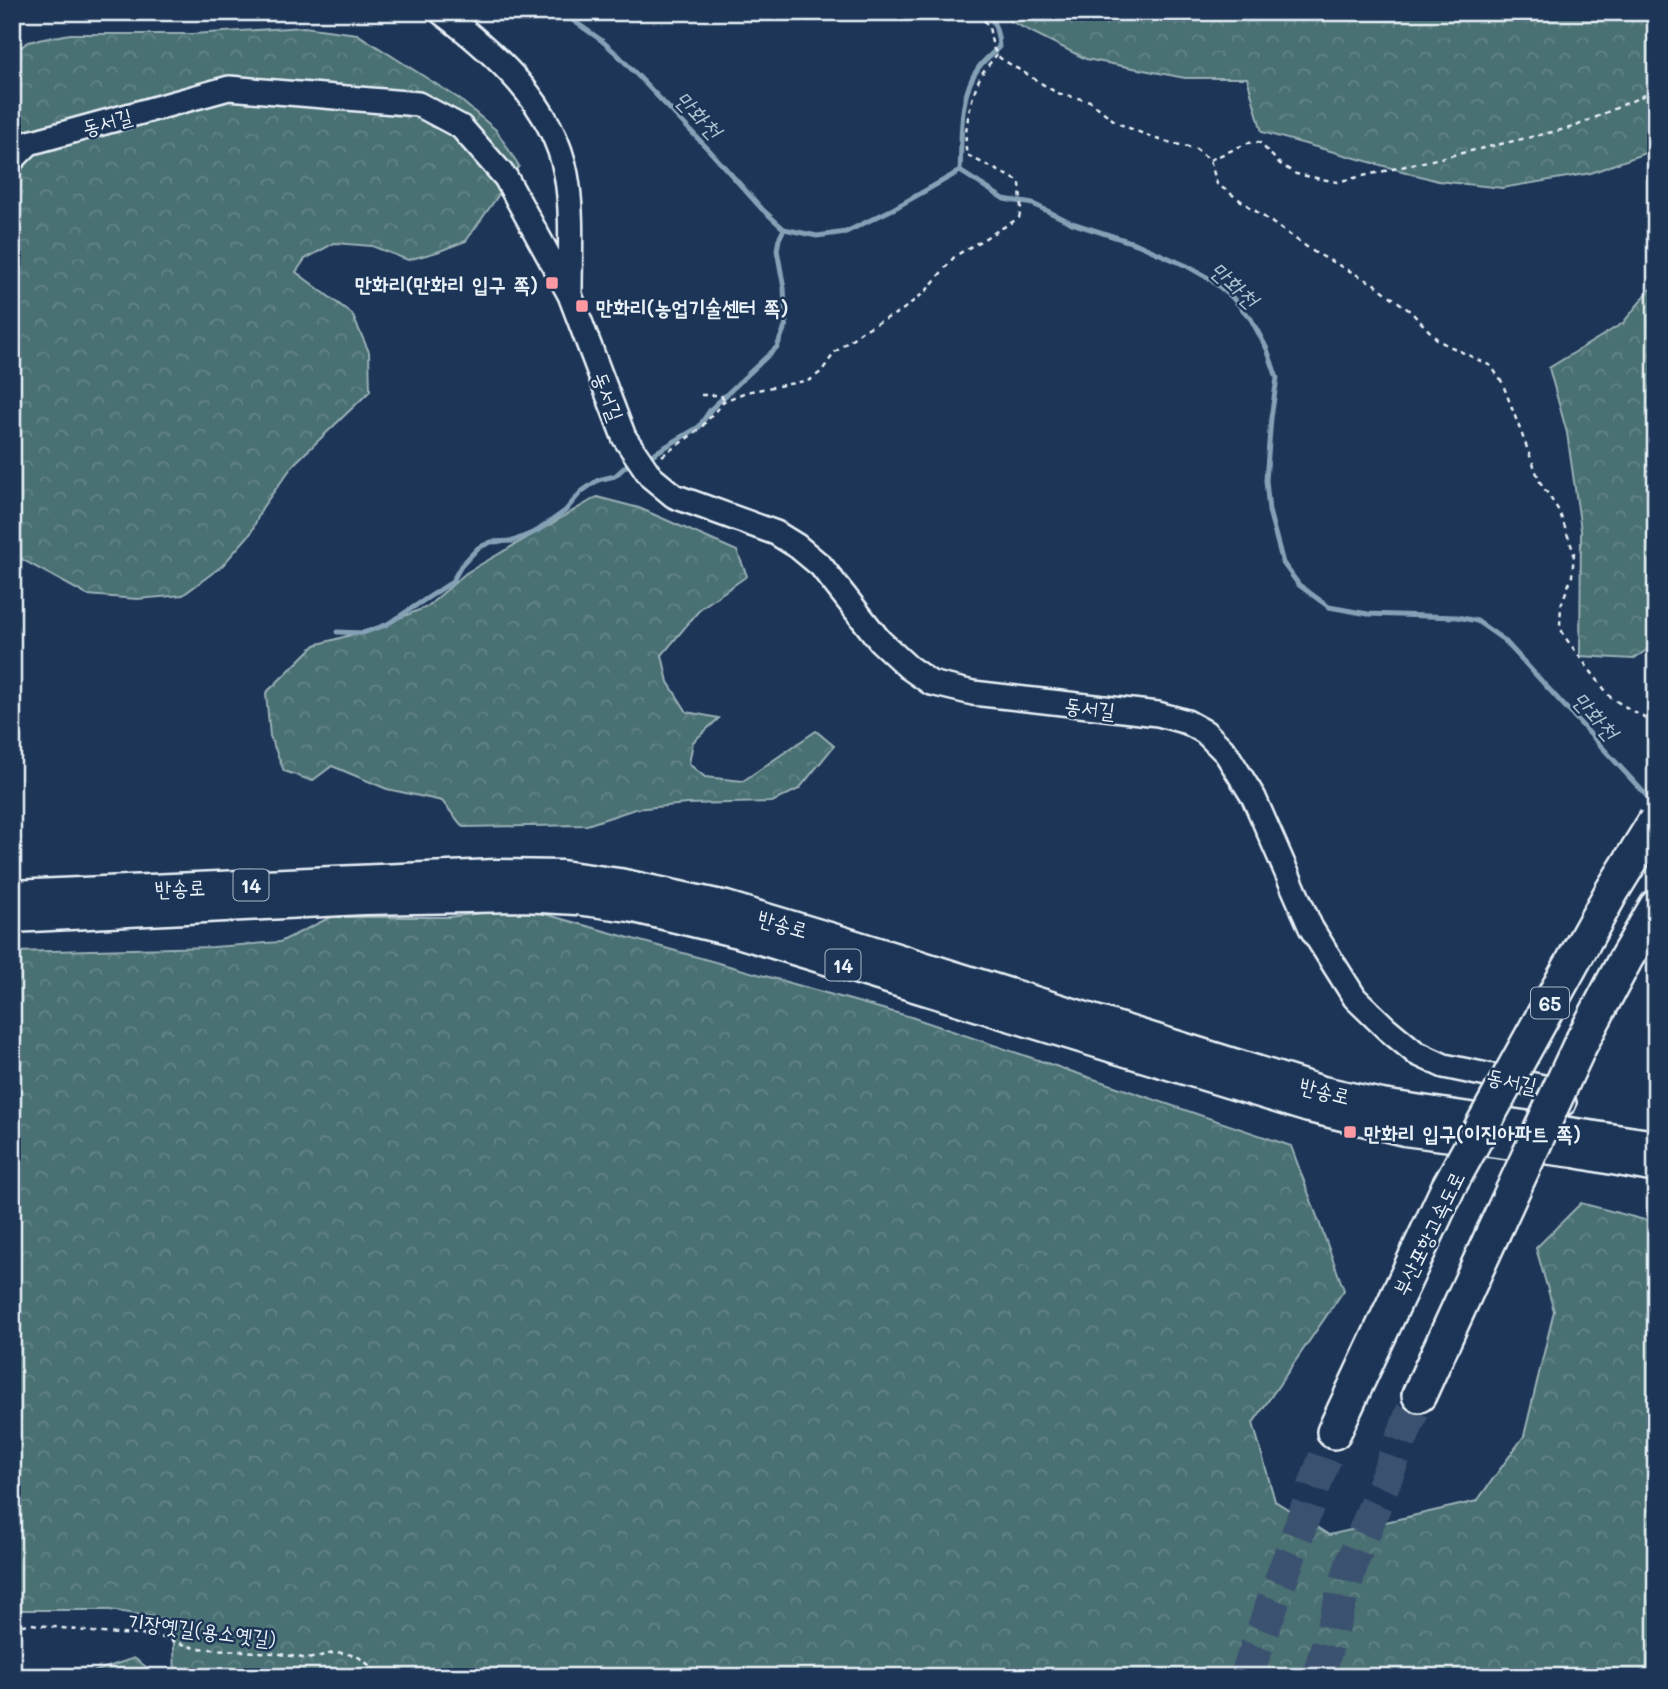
<svg xmlns="http://www.w3.org/2000/svg" width="1668" height="1689" viewBox="0 0 1668 1689" font-family="Mali,'Poor Story',sans-serif">
	<defs>
		<pattern id="forest-crowns" width="20" height="18" patternUnits="userSpaceOnUse" patternTransform="scale(1.75)"><rect width="20" height="18" fill="#4a7073"/><path d="M2 6a3 3 0 1 1 6 0M12 15a3 3 0 1 1 6 0" fill="none" stroke="#648588"/></pattern>
	</defs>
	<rect width="100%" height="100%" fill="#1d3557"/>
	<filter id="ink" filterUnits="userSpaceOnUse"><feTurbulence type="fractalNoise" baseFrequency=".0143" numOctaves="2"/><feDisplacementMap in="SourceGraphic" scale="14" xChannelSelector="R" yChannelSelector="G"/><feConvolveMatrix kernelMatrix="1 2 1 2 8 2 1 2 1" color-interpolation-filters="sRGB"/></filter>
	<g filter="url(#ink)">
		<path fill="url(#forest-crowns)" stroke="#99b0b6" stroke-width="2" d="M1002,12H1656V149L1591,173L1502,188L1438,181L1262,132L1247,78H1185L1086,59L1010,21Z
			M304,27L357,34L458,98L496,130L519,166L466,241L437,252L408,260L372,246L334,243L305,259L296,272L352,314L369,352L370,391L294,464L262,508L251,533L222,566L183,595L137,599L87,595L12,554V54L28,42L70,34H192Z
			M1656,282V644L1633,659L1580,656L1581,530L1567,433L1549,368L1623,323Z
			M597,497L639,508L737,551L747,576L701,608L662,655L668,682L687,712L719,718L693,742L689,764L705,777L743,781L816,731L834,746L799,789L772,802L687,804L635,809L587,825L463,827L442,801L387,789L332,766L312,781L284,771L270,736L266,693L315,645L372,629L427,607L466,573Z
			M523,908L911,1017L1291,1146L1344,1290L1253,1423L1275,1501L1329,1535L1477,1501L1524,1436L1554,1311L1536,1248L1581,1203L1656,1223V1677H175L173,1620L110,1610H12V952L213,947L280,942L331,917H449Z
			M134,1658L160,1677H78Z"/>
		<g fill="none" stroke-linecap="round" stroke-linejoin="round">
			<path stroke="#84a1b6" stroke-width="5" d="M561,12L601,40L618,55L709,150L762,209L784,229L817,236L846,232L893,209L960,171L1004,199L1033,204L1072,223L1137,244L1187,266L1210,279L1232,297L1251,319L1267,349L1277,378L1271,418L1266,480L1269,511L1283,563L1299,585L1329,607L1368,614L1457,617L1477,621L1504,640L1656,806
				M960,171C962,139 958,95 979,67C984,60 992,54 999,47C999,36 995,20 986,12
				M645,459L699,427L711,409L777,347L786,324L784,288L777,250L779,239L784,229
				M337,632L363,633L386,625L452,582L461,566L478,548L491,542L513,541L537,531L565,511L581,492L598,480L615,476L626,466L636,463
				M144,1677H182
				M184,1677L211,1670L230,1677
				M239,1677L255,1672L270,1677"/>
			<path stroke="#3b516f" stroke-width="33" stroke-dasharray="33 17" stroke-linecap="butt" d="M1246,1677L1334,1432
				M1318,1677L1353,1560L1419,1395"/>
			<defs>
				<path id="minor" d="M441,12C495,53 553,104 566,174C573,212 570,253 570,292
					M12,160L29,143L229,88L418,104L461,127L506,178L570,295L624,437L651,477L674,496L776,533L797,546L821,566L880,641L908,667L931,683L973,693L1158,714L1187,722L1205,732L1226,753L1254,798L1311,928L1355,998L1386,1028L1416,1053L1444,1066L1553,1089L1561,1094L1564,1103"/>
				<path id="major" d="M12,895L495,874L562,875L619,883L726,906L836,939L1323,1091L1382,1104L1656,1145
					M12,918L363,900L523,897L577,900L630,907L738,933L1309,1108L1404,1131L1575,1153L1656,1168"/>
				<path id="highway" d="M1580,1045L1625,960L1656,907
					M1419,1395L1493,1233
					M1334,1432L1448,1188"/>
			</defs>
			<use href="#minor" stroke="#e8f1f8" stroke-width="28"/>
			<use href="#major" stroke="#e8f1f8" stroke-width="33"/>
			<use href="#highway" stroke="#e8f1f8" stroke-width="38"/>
			<path stroke="#e8f1f8" stroke-width="2.5" stroke-dasharray="5 5" stroke-linecap="butt" d="M978,12L989,27L993,48L1000,58L1057,93L1090,101L1117,123L1156,139L1196,149L1210,160L1217,184L1314,252L1376,285L1410,311L1439,341L1491,366L1502,382L1540,482L1559,511L1574,553L1572,576L1561,605L1560,626L1564,636L1611,698L1646,719L1653,729L1656,764
				M1210,160L1248,143L1259,142L1280,164L1296,174L1337,182L1574,127L1656,90
				M701,395H721L724,401
				M662,456L700,429L724,401L746,392L810,380L821,372L835,352L862,331L901,311L926,291L955,256L1019,218L1021,209L1020,182L967,155C962,136 972,89 983,72C987,66 993,60 997,54
				M12,1626L31,1624L101,1633L157,1636L195,1648L275,1653L308,1659L337,1652L357,1656L373,1668L378,1677"/>
			<use href="#minor" stroke="#1d3557" stroke-width="23"/>
			<use href="#major" stroke="#1d3557" stroke-width="28"/>
			<use href="#highway" stroke="#1d3557" stroke-width="33"/>
			<defs>
				<path id="highway-bridge" d="M1448,1188L1612,891L1656,820
					M1493,1233L1580,1045"/>
			</defs>
			<use href="#highway-bridge" stroke="#e8f1f8" stroke-width="38" stroke-linecap="butt"/>
			<use href="#highway-bridge" stroke="#1d3557" stroke-width="33"/>
		</g>
	</g>
	<g fill="#ff9aa2" stroke="#1d3557" stroke-width="2.5">
		<rect x="545" y="276" width="14" height="14" rx="3.5"/>
		<rect x="575" y="299" width="14" height="14" rx="3.5"/>
		<rect x="1343" y="1125" width="14" height="14" rx="3.5"/>
	</g>
	<g text-anchor="middle" dominant-baseline="central" stroke-width="5" stroke-linejoin="round" paint-order="stroke">
		<g fill="#1d3557" stroke="#abb9c8" stroke-width="2">
			<rect x="233.5" y="869.5" width="35" height="31" rx="5"/>
			<rect x="825.5" y="949.5" width="35" height="31" rx="5"/>
			<rect x="1531" y="987.5" width="38" height="31" rx="5"/>
		</g>
		<g font-size="19" font-weight="bold" fill="#e8f1f8">
			<text x="251" y="885">14</text>
			<text x="843" y="965">14</text>
			<text x="1550" y="1003">65</text>
		</g>
		<g font-size="21" fill="#e8f1f8" stroke="#1d3557">
			<text transform="translate(107 121) rotate(-15)">동서길</text>
			<text transform="translate(609 396) rotate(69)">동서길</text>
			<text transform="translate(1090 707) rotate(7)">동서길</text>
			<text transform="translate(180 887) rotate(-2)">반송로</text>
			<text transform="translate(783 923) rotate(16)">반송로</text>
			<text transform="translate(1512 1080) rotate(12)">동서길</text>
			<text transform="translate(1325 1090) rotate(14)">반송로</text>
			<text transform="translate(1428 1233) rotate(-64)">부산포항고속도로</text>
			<text transform="translate(202 1629) rotate(7)">기장옛길(용소옛길)</text>
		</g>
		<g font-size="21" font-weight="bold" fill="#e8f1f8" stroke="#1d3557" text-anchor="start">
			<text x="538" y="283" text-anchor="end">만화리(만화리 입구 쪽)</text>
			<text x="596" y="306">만화리(농업기술센터 쪽)</text>
			<text x="1364" y="1132">만화리 입구(이진아파트 쪽)</text>
		</g>
		<g font-size="23" font-style="italic" fill="#aec2d2" stroke="#1d3557">
			<text transform="translate(699 114) rotate(46)">만화천</text>
			<text transform="translate(1235 284) rotate(42)">만화천</text>
			<text transform="translate(1596 715) rotate(48)">만화천</text>
		</g>
	</g>
	<rect width="1668" height="1689" fill="none" stroke="#1d3557" stroke-width="42"/>
	<rect x="21" y="21" width="1626" height="1647" fill="none" stroke="#e8f1f8" stroke-width="2.5" filter="url(#ink)"/>
</svg>
